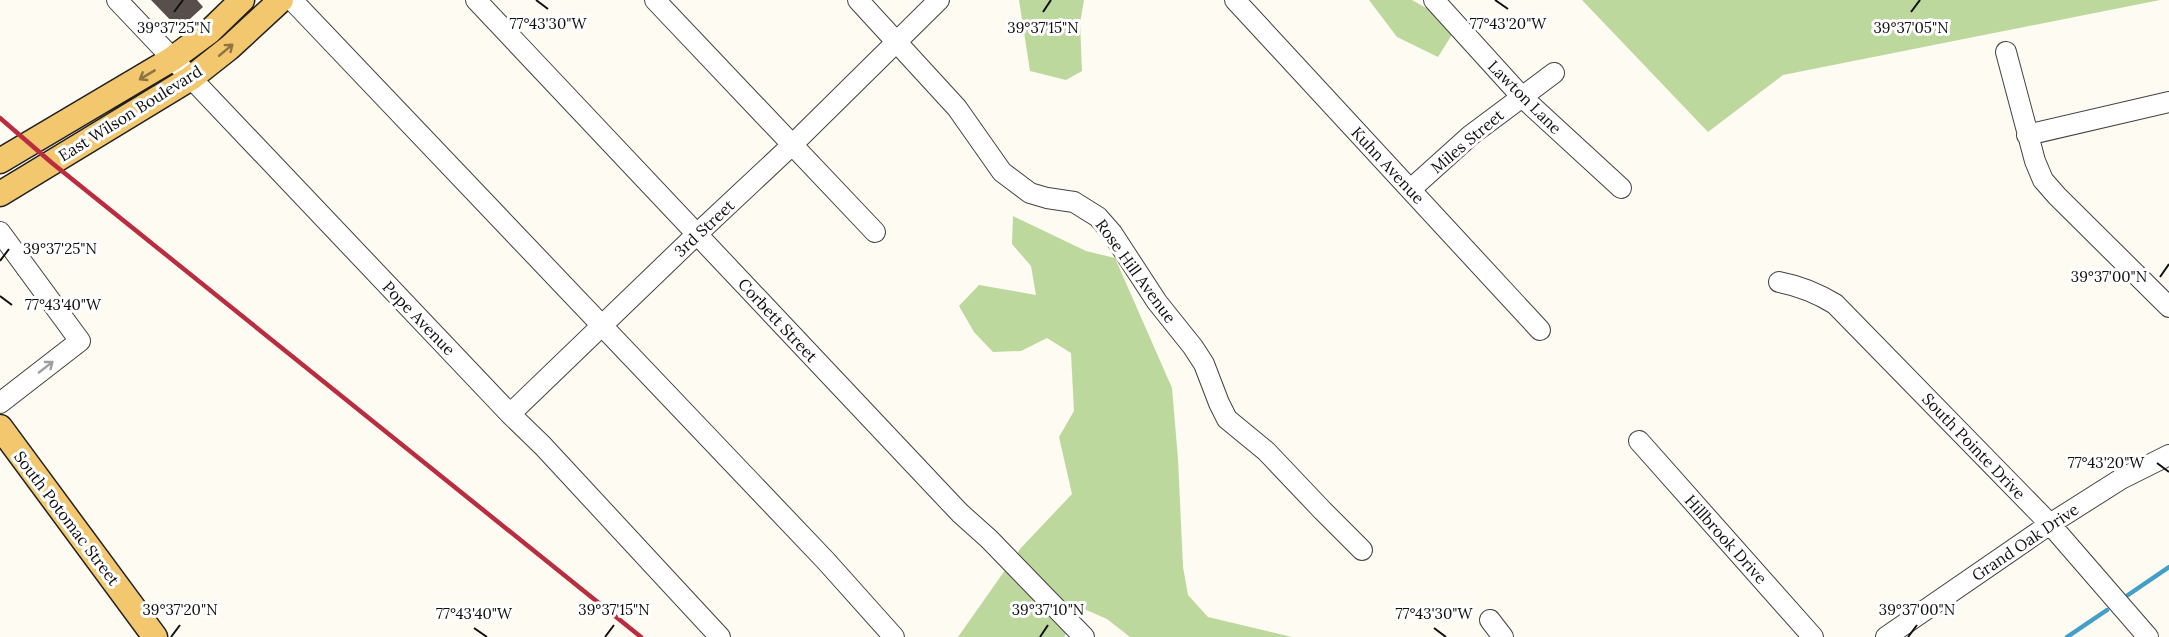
<svg xmlns="http://www.w3.org/2000/svg" width="2169" height="637" viewBox="0 0 2169 637" font-family="Lora,serif">
	<rect width="100%" height="100%" fill="#fefbf2"/>
	<path fill="#bcd89c" d="M1019,0H1084L1080,23L1082,71L1066,80L1030,71Z
		M1369,0H1412L1433,12L1453,33L1438,57L1397,37Z
		M1582,0H2160L1783,75L1708,132Z
		M1013,216L1086,251L1115,258L1172,388L1178,459L1183,567L1188,595L1208,617L1292,637H1130L1107,619L1082,608L1064,637H958L1020,549L1072,494L1059,437L1074,411L1071,353L1047,338L1021,351L993,352L974,332L959,306L979,285L1036,295L1031,266L1012,244Z"/>
	<g fill="none" stroke-linecap="round" stroke-linejoin="round">
		<path stroke="#429fc8" stroke-width="4.5" d="M2128,595L2169,567
			M2067,637L2107,610"/>
	</g>
	<path fill="#584f4c" d="M151,0H197L203,7L179,29Z"/>
	<g fill="none" stroke-linecap="round" stroke-linejoin="round">
		<defs>
			<path id="minor" d="M117,0L510,414L543,446L720,637
				M292,0L826,561L894,637
				M476,0L960,513L989,539L1084,637
				M655,0L875,232
				M858,0L957,108L1002,172L1030,193L1047,198L1074,202L1098,217L1112,233L1157,302L1193,347L1204,364L1219,403L1227,419L1266,451L1323,511L1362,550
				M1235,0L1540,330
				M1434,0L1522,97L1621,188
				M2006,52L2035,161L2043,180L2057,196L2169,307
				M2027,135L2169,102
				M1411,189L1471,135L1554,73
				M0,232L80,341L0,403
				M1779,282C1800,286 1817,293 1835,304L2050,524L2148,637
				M510,414L697,234L792,145L939,0
				M1639,441L1813,637
				M1490,620L1503,637
				M1886,637L2050,524L2121,479L2169,455"/>
			<path id="major" d="M0,161L172,59L210,31L242,0
				M0,194L191,78L229,48L281,0
				M0,427L155,637"/>
		</defs>
		<use href="#minor" stroke="#424242" stroke-width="22"/>
		<use href="#major" stroke="#202020" stroke-width="27"/>
		<use href="#minor" stroke="#fff" stroke-width="20"/>
		<use href="#major" stroke="#f3c76e" stroke-width="24"/>
		<path stroke="#ba2c3f" stroke-width="4.5" d="M0,118L52,163L641,637"/>
	</g>
	<defs><path id="oneway-shaft" d="M-6 0H5M1.5-3L5.5 0L1.5 3" fill="none" stroke-width="1.6" stroke-linecap="round" stroke-linejoin="round" transform="scale(1.5)"/></defs>
	<g stroke="#8c7443">
		<use href="#oneway-shaft" transform="translate(226 50) rotate(-40)"/>
		<use href="#oneway-shaft" transform="translate(147 75) rotate(149)"/>
	</g>
	<use stroke="#9f9f9f" href="#oneway-shaft" transform="translate(46 367) rotate(-38)"/>
	<path fill="none" stroke="#0f0f0f" stroke-width="2" d="M536,0L548,9M1495,0L1508,9M174,12L183,0M1043,12L1051,0M1911,12L1920,0M0,261L9,249M2160,277L2169,264M0,296L12,305M2157,463L2169,472M474,628L487,637M1434,628L1446,637M171,637L180,625M605,637L614,625M1040,637L1048,625M1908,637L1917,625"/>
	<g text-anchor="middle" dominant-baseline="central" stroke-width="6" stroke-linejoin="round" paint-order="stroke">
		<g font-size="16" fill="#0f0f0f" stroke="#fff">
			<text transform="translate(1525 97) rotate(45)">Lawton Lane</text>
			<text transform="translate(130 113) rotate(-32)">East Wilson Boulevard</text>
			<text transform="translate(1467 141) rotate(-40)">Miles Street</text>
			<text transform="translate(1388 165) rotate(47)">Kuhn Avenue</text>
			<text transform="translate(704 228) rotate(-43)">3rd Street</text>
			<text transform="translate(1136 271) rotate(54)">Rose Hill Avenue</text>
			<text transform="translate(419 318) rotate(46)">Pope Avenue</text>
			<text transform="translate(778 320) rotate(47)">Corbett Street</text>
			<text transform="translate(1974 446) rotate(46)">South Pointe Drive</text>
			<text transform="translate(67 518) rotate(53)">South Potomac Street</text>
			<text transform="translate(1726 539) rotate(48)">Hillbrook Drive</text>
			<text transform="translate(2025 542) rotate(-34)">Grand Oak Drive</text>
		</g>
	</g>
	<g font-size="15" text-anchor="middle" fill="#0f0f0f" stroke="#fff" stroke-width="6" stroke-linejoin="round" paint-order="stroke">
		<text x="548" y="29">77°43'30"W</text>
		<text x="1508" y="29">77°43'20"W</text>
		<text x="174" y="33">39°37'25"N</text>
		<text x="1043" y="33">39°37'15"N</text>
		<text x="1911" y="33">39°37'05"N</text>
		<text x="60" y="254">39°37'25"N</text>
		<text x="2109" y="282">39°37'00"N</text>
		<text x="63" y="310">77°43'40"W</text>
		<text x="2106" y="468">77°43'20"W</text>
		<text x="180" y="615">39°37'20"N</text>
		<text x="614" y="615">39°37'15"N</text>
		<text x="1048" y="615">39°37'10"N</text>
		<text x="1917" y="615">39°37'00"N</text>
		<text x="474" y="619">77°43'40"W</text>
		<text x="1434" y="619">77°43'30"W</text>
	</g>
</svg>
